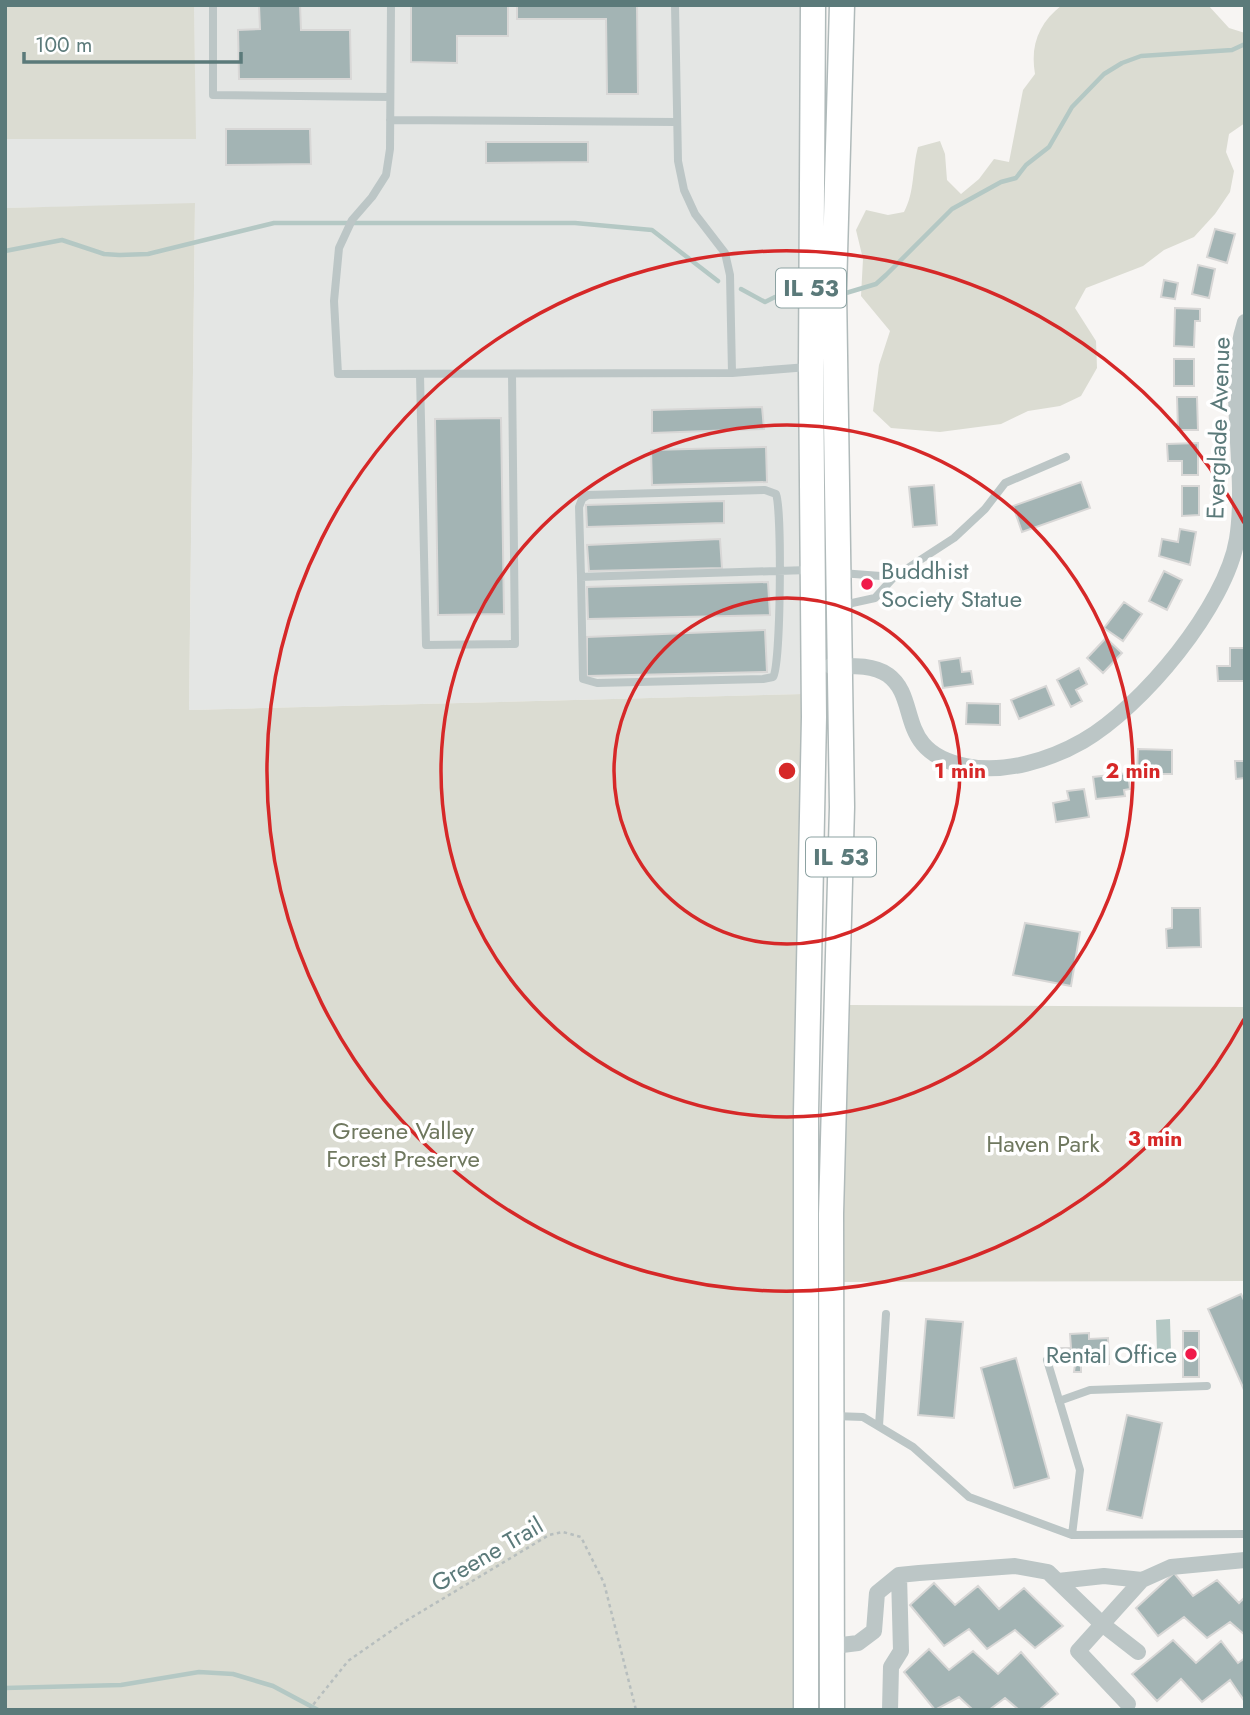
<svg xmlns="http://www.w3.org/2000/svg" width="1250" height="1715" viewBox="0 0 1250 1715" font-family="Jost,sans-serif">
	<rect width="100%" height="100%" fill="#f7f5f3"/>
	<path fill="#e4e6e4" d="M194,5H806L803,694L189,710L195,204L5,208V139H195Z"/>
	<path fill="#dbdcd2" d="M5,5H194L196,139H5Z
		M1062,5H1208L1229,28L1245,33V123L1229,134L1226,152L1234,171L1230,192L1215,214L1194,237L1164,250L1143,266L1086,288L1075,308L1096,341L1097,368L1081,396L1060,406L1028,411L1001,424L940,432L891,428L873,411L879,365L890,331L861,296L863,259L856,230L866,210L888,215L904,212C915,192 912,169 918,147L940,141L945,154L947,180L961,194L979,179L994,159L1009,162L1023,90L1035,74C1030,45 1039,23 1062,5Z
		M195,203L189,710L803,694L802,1710H5V208Z
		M850,1005L1245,1007V1281L841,1282Z"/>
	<path fill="#b4c8c4" d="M1170,1319L1171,1352H1157L1156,1320Z"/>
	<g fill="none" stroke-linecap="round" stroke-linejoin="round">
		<path stroke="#b4c8c4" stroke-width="4.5" d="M5,251L62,240L104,254L119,255
			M120,255L148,254L274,223H575L652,230L718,281
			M741,289L765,302
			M846,293L876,284L886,275L952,209L1001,182L1016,178L1026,165L1049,147L1072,107L1104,74L1122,63L1141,56L1232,50L1245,44
			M765,302L775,297L802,298
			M5,1688L121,1685L199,1672L233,1674L273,1686L318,1710"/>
	</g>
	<path fill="#a3b4b4" stroke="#d8d7d6" stroke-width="2" d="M259,5H300L301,30H350L351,79H239L238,30L260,29Z
		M411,5H508V36H457V63L411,62Z
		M517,5H637L638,94H607L606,19H517Z
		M226,129H310L311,164L226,165Z
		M486,142H588V162L486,163Z
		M1215,229L1235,234L1227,263L1207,257Z
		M1198,265L1215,269L1209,298L1192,294Z
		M1164,280L1178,283L1175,299L1161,297Z
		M1175,308L1200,309V321H1195L1194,347L1174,346Z
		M1174,359H1194V386H1174Z
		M1177,397H1197L1198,430H1178Z
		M762,407L764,429L652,433V410Z
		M501,418L504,614L438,615L435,419Z
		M1198,443V475H1182V461H1168L1167,444Z
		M766,447L767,482L652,485L651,450Z
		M1081,482L1090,508L1022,532L1013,506Z
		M934,485L937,525L913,527L909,487Z
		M1182,486H1199V515L1182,516Z
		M724,501V523L587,527L586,505Z
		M1180,529L1196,532L1190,565L1159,556L1162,539L1178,542Z
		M720,539L722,568L589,571L587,545Z
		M1164,571L1182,580L1167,610L1149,601Z
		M768,582L770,615L588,619L587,587Z
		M1124,602L1142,614L1123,641L1104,628Z
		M765,630L767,672L587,676V637Z
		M1106,638L1122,653L1103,673L1087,658Z
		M1230,648H1245V681H1218L1217,666H1230Z
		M960,658L962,672L971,671L973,684L943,688L939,661Z
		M1079,668L1087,684L1076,690L1082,701L1071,707L1057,680Z
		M1046,686L1054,705L1019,719L1011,700Z
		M967,703L1000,704V725L966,724Z
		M1138,749L1172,750V774H1137Z
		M1235,761H1245V778L1236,779Z
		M1128,773L1130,789L1124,790L1125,796L1096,799L1093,777Z
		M1084,789L1089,817L1056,822L1053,803L1069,800L1067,791Z
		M1172,908H1200L1201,947L1167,948L1166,929L1172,928Z
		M1025,923L1080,932L1071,986L1013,975Z
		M1241,1294L1245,1302V1392L1208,1309Z
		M926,1319L963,1322L954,1418L918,1415Z
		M1183,1331H1199V1377H1183Z
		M1089,1333V1339L1108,1338L1109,1364L1081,1365V1372H1074L1076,1357L1062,1358L1061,1348H1071L1070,1334Z
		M1016,1358L1049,1478L1014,1488L981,1368Z
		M1127,1415L1162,1423L1142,1518L1107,1510Z
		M1174,1573L1193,1596L1217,1580L1239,1603L1245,1597V1635L1230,1622L1207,1638L1184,1617L1158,1636L1136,1608Z
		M934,1583L955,1605L978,1586L999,1609L1024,1588L1063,1626L1035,1648L1015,1630L987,1649L969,1629L944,1646L910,1605Z
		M1173,1640L1196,1663L1221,1641L1238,1663L1245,1658V1702L1230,1680L1202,1702L1181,1679L1157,1701L1132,1674Z
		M929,1649L949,1670L973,1651L998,1674L1021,1652L1058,1694L1039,1710H1019L1005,1698L989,1710H973L959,1697L935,1710L904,1672Z"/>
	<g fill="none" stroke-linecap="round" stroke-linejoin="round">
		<defs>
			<path id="primary" d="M806,1710V1113L814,717L811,367L813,5
				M832,1710L831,1214L842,807L834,290L842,5"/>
		</defs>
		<use href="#primary" stroke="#b0baba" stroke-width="27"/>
		<path stroke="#b7bebe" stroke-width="2.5" stroke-dasharray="3.5 3.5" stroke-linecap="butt" d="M309,1710L348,1661L404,1622L549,1535L563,1532L581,1537L604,1583L636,1710"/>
		<path stroke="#bcc6c6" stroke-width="8" d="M213,5V95L390,97
			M391,5L390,149L386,175L372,197L352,220L339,248L334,301L338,374L732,373L808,367
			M675,5L678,161L684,190L695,214L725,253L730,275L732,373
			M390,120L676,122
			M420,375L426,645L515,644L512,374
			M841,573L894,577L875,598L843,605
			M581,577L583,679L597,683L763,679L773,677C781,665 782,511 776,494L765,490L588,495L582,499L579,507L581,577C657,575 733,572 808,570
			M894,577L954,538L985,509L1005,483L1066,457
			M1047,1360L1080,1470L1072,1535
			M1059,1401L1090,1390L1207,1386
			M834,1416L863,1417L913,1447L969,1497L1072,1535L1245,1534
			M879,1426L886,1314"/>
		<path stroke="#bcc6c6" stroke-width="16" d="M831,666C849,666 872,664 888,675C921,699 894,752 966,766C1004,774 1050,760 1083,741C1142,707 1226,606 1237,539C1248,471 1224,386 1245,322
			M1058,1581L1104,1576L1142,1580
			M834,1646L858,1643L874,1631L877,1593L899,1575L919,1573L1015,1566L1048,1572L1102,1624L1138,1652
			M1128,1704L1078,1651L1142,1580L1171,1567L1245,1560
			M890,1710L891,1667L901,1651L899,1575"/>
		<use href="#primary" stroke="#fff" stroke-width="24"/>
	</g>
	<g fill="none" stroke="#d62828" stroke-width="3.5">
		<circle cx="787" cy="771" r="173"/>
		<circle cx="787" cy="771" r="346"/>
		<path d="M1244 1019A520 520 0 1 1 1244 523"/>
	</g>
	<g fill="#f01a4a" stroke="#fff" stroke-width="2.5">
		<circle cx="867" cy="584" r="7"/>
		<circle cx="1191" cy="1354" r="7"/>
	</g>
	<g text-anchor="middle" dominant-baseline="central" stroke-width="7" stroke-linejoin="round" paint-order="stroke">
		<g fill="#fff" stroke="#8ca2a2" stroke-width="2">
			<rect x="776" y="268.5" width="70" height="39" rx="5"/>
			<rect x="806" y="837.5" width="70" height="39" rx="5"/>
		</g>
		<g font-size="23" font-weight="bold" fill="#5b7a7a">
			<text x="811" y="288">IL 53</text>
			<text x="841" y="857">IL 53</text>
		</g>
		<g font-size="24" fill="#5b7a7a" stroke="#fff">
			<text transform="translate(1218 428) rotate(-88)">Everglade Avenue</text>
			<text transform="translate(487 1554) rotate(-30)">Greene Trail</text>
		</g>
		<g font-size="24" fill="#5b7a7a" stroke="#fff" text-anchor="start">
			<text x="881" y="570">Buddhist<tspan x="881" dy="28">Society Statue</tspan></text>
			<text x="1177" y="1354" text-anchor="end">Rental Office</text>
		</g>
		<g font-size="24" fill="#6f785f" stroke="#fff">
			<text x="403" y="1130">Greene Valley<tspan x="403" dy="28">Forest Preserve</tspan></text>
			<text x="1043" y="1143">Haven Park</text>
		</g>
	</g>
	<circle cx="787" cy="771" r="10" fill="#d62828" stroke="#fff" stroke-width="3.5"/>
	<g font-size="21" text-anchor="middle" font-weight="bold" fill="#d62828" stroke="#fff" stroke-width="7" stroke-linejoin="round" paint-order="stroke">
		<text x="960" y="778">1 min</text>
		<text x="1133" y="778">2 min</text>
		<text x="1155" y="1146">3 min</text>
	</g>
	<rect width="1250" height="1715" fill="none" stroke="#5b7a7a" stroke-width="14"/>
	<path d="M24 52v10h217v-10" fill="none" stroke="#5b7a7a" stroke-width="3.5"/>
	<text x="35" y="52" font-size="21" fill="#5b7a7a" stroke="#ffffff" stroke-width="5" paint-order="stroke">100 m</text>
</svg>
